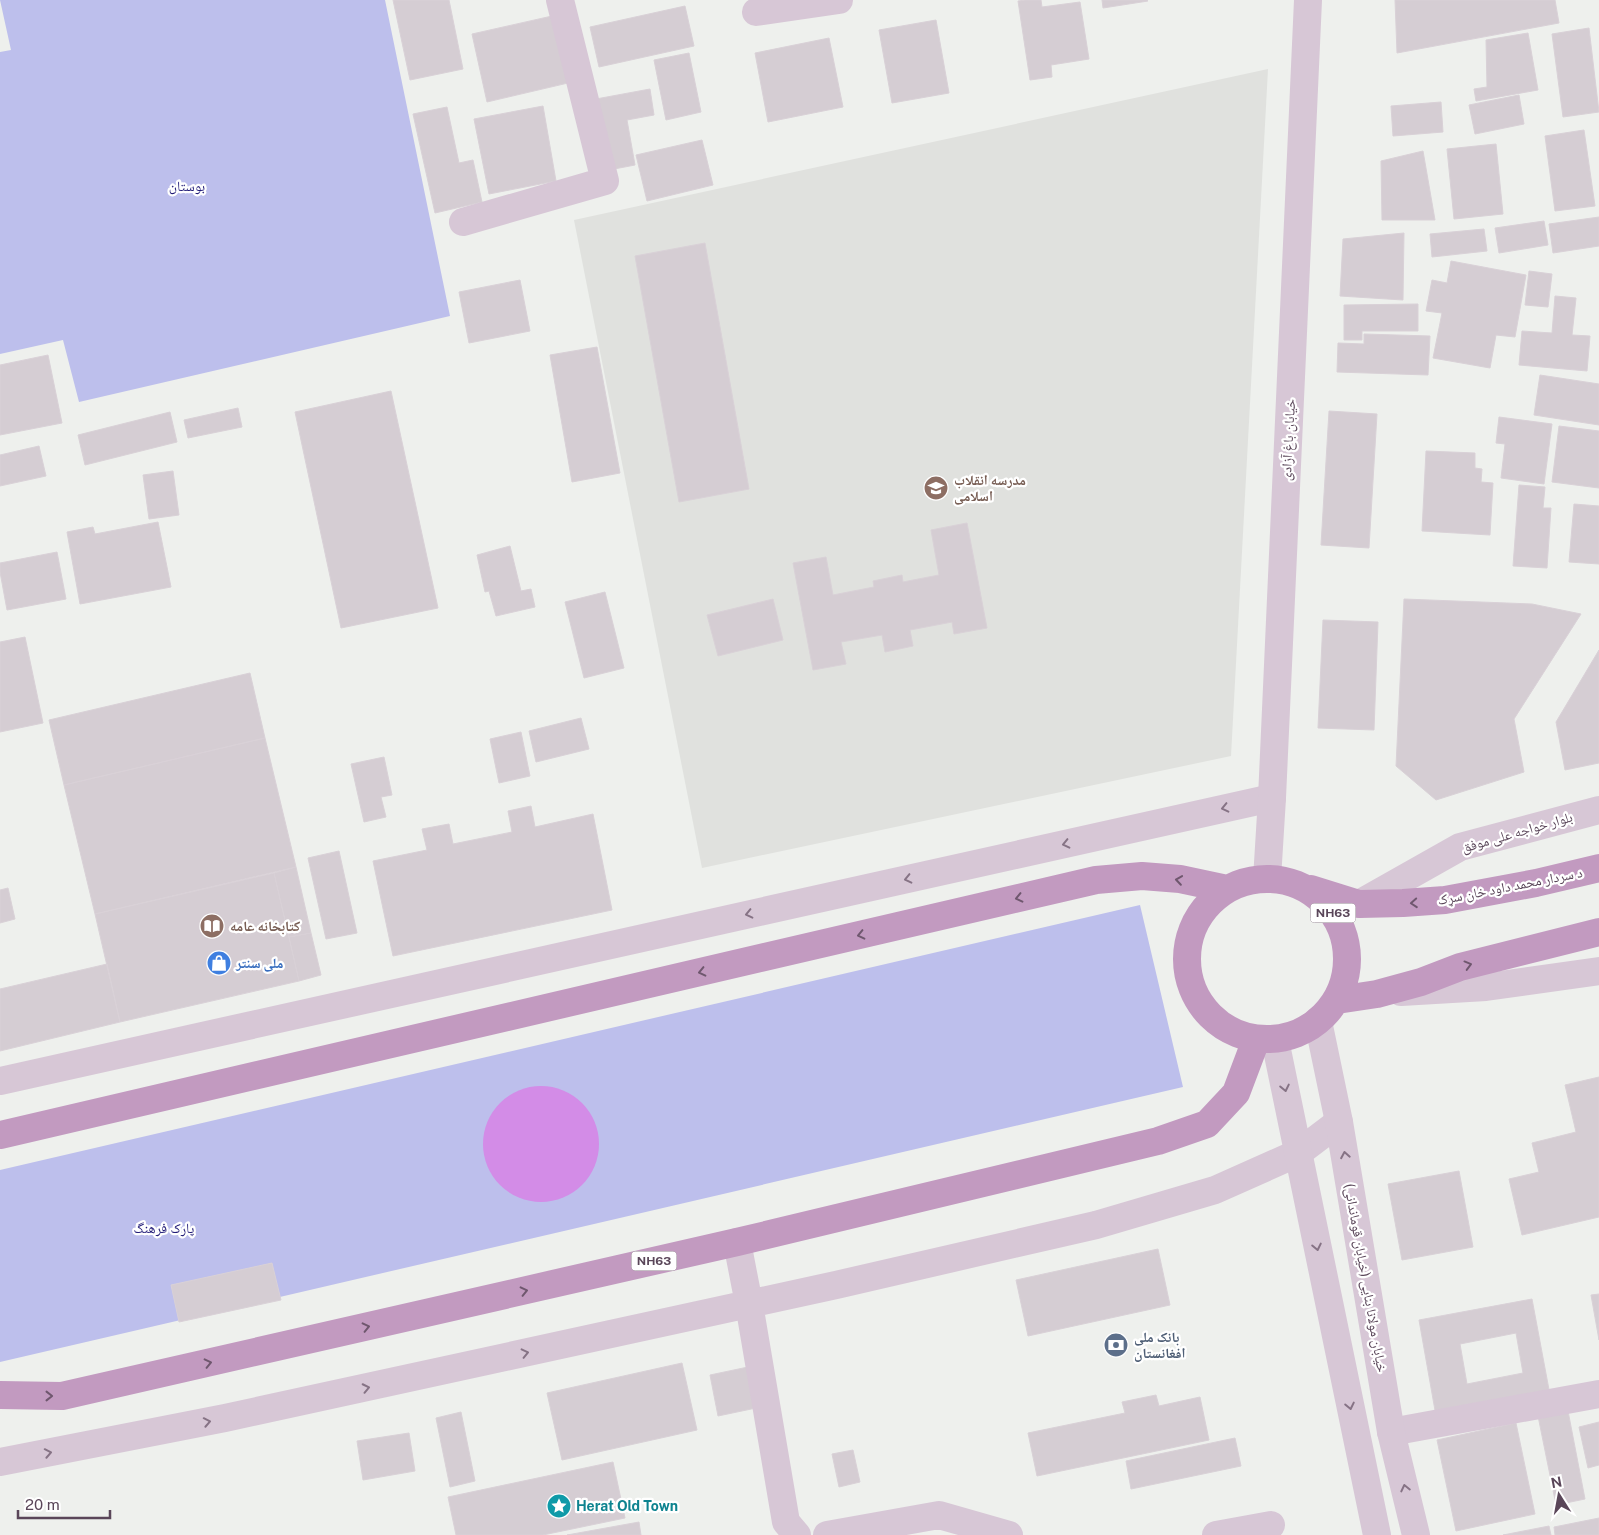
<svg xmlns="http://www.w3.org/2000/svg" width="1599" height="1535" viewBox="0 0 1599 1535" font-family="'Public Sans','Noto Naskh Arabic',sans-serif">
	<rect width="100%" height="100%" fill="#eef0ed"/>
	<path fill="#e0e1de" d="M1268,69L1231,756L702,868L574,220Z"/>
	<path fill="#bdbfec" d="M0,0H385L450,316L79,402L63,340L0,354V52L11,50Z
		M1140,905L1183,1087L0,1362V1170Z"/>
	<path fill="#d38ce7" d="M483 1144a58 58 0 1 1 116 0a58 58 0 1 1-116 0Z"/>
	<path fill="#d5cdd3" stroke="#d9d1d7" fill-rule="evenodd" d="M393,0H449L463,69L410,80Z
		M1025,0H1041L1042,7L1080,2L1089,59L1051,65L1052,77L1030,80L1018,1Z
		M1102,0H1147L1148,1L1103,8Z
		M1395,0H1555L1559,23L1397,53Z
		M685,6L694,46L599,67L590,27Z
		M552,16L568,83L487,102L472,34Z
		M936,20L949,93L892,103L879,30Z
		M1589,28L1599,112L1563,117L1552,34Z
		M1528,33L1538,90L1476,101L1474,89L1487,87L1486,40Z
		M829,38L843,107L768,122L755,53Z
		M689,53L701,112L666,120L654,60Z
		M650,89L654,115L627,120L635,165L609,170L596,99Z
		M1519,95L1524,124L1475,134L1469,105Z
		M1441,102L1443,132L1393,136L1391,106Z
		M543,106L556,181L489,194L474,119Z
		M447,107L459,163L473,160L482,202L435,213L413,114Z
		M1584,130L1595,206L1555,211L1545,136Z
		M702,140L713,185L647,201L636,155Z
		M1496,144L1503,214L1454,219L1447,149Z
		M1423,151L1435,220H1382L1381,161Z
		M1599,217V246L1553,253L1549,224Z
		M1544,221L1548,245L1499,253L1495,228Z
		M1484,229L1487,251L1432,257L1430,234Z
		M1404,233L1403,300L1340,296L1343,239Z
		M705,243L749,489L679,502L635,256Z
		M1451,261L1526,275L1515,337L1496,335L1490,368L1433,358L1442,313L1426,311L1432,280L1447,283Z
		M1529,271L1552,274L1548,307L1525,305Z
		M520,280L530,331L469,343L459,292Z
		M1555,296L1576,298L1572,335L1590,336L1587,371L1519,365L1522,331L1552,333Z
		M1418,304V331H1362V340H1344V305Z
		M1364,334L1430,336L1428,375L1337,372L1338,343L1364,344Z
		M597,347L620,473L572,482L550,355Z
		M48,355L62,423L0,435V365Z
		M1540,375L1599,384V425L1534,415Z
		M391,391L438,608L341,628L295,412Z
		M238,408L242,427L188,438L184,420Z
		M1329,411L1377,414L1369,548L1321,545Z
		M170,412L177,442L85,465L78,435Z
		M1499,417L1552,424L1544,484L1501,478L1505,444L1496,443Z
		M1559,426L1599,431V488L1552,482Z
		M39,446L46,476L0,486V455Z
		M1426,451L1475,453V468L1482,469L1481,482L1493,483L1490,535L1422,531Z
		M173,471L179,515L149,519L143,475Z
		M1519,485L1545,487L1543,508H1551L1547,568L1513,566Z
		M1574,504L1599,506V564L1569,562Z
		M158,522L171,587L80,604L67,532L93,527L95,534Z
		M967,523L987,628L954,634L952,622L910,630L913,646L885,652L882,635L841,642L846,664L813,670L793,563L826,557L833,595L874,587L873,581L902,575L903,582L939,575L931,530Z
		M510,546L521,591L531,589L535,607L496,616L489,591L485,592L477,555Z
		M57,552L66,599L7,610L0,572V563Z
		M605,592L624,668L584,678L565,602Z
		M773,599L783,640L718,656L707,615Z
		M1404,599L1532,604L1581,614L1514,719L1524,772L1436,800L1396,766Z
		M1323,620L1378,622L1374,730L1318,728Z
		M25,637L43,723L0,732V642Z
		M1599,650V763L1565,770L1556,722Z
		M250,673L265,738L64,785L49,720Z
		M581,718L589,749L536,762L529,731Z
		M521,732L530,776L499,783L490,739Z
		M265,738L296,867L95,914L64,785Z
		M384,757L392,795L381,797L386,817L364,822L351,764Z
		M531,806L535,827L593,814L612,910L393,956L373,861L427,850L422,829L449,824L453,844L512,832L508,811Z
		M339,851L357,933L326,939L308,858Z
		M296,867L311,933L289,937L274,873Z
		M274,873L299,981L120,1022L95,914Z
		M8,888L15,919L0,923V890Z
		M311,933L321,975L299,981L289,937Z
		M107,964L120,1022L0,1051V989Z
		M1599,1077V1217L1522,1235L1509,1179L1539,1172L1532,1143L1576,1132L1565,1085Z
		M1459,1171L1473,1247L1402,1260L1388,1184Z
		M1158,1249L1170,1305L1028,1336L1016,1280Z
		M272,1263L281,1300L179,1322L171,1285Z
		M1599,1294V1340L1591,1295Z
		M1532,1299L1550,1395L1436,1416L1419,1320ZM1516,1333L1523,1373L1467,1384L1460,1344Z
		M682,1363L697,1430L562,1460L547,1393Z
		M748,1367L756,1408L718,1416L710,1375Z
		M1156,1395L1159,1406L1200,1397L1209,1440L1037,1476L1028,1433L1125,1413L1122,1402Z
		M1568,1411L1585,1499L1556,1505L1538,1416Z
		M461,1412L475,1481L450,1487L436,1418Z
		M1599,1422V1465L1588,1468L1579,1427Z
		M1516,1423L1535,1514L1456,1531L1437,1440Z
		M409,1433L415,1471L363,1480L357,1441Z
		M1235,1438L1241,1466L1131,1489L1126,1461Z
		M853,1450L860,1482L839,1487L832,1454Z
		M613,1462L625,1518L543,1535H456L448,1497Z
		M1599,1518V1535H1555L1554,1527Z
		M639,1522L641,1535H567Z
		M1549,1526L1551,1535H1503Z"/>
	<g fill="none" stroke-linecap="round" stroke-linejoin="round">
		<path stroke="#d7c7d6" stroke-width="28" d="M756,12L839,0
			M463,222L605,181L560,0
			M0,1081L1272,798
			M737,1242L749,1304L786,1522L797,1535
			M1391,1432L1599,1394
			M0,1462L225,1418L836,1285L1096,1225L1215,1190L1298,1153L1339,1122
			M827,1535L939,1515L1009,1535
			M1216,1535L1271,1525"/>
		<path stroke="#d7c7d6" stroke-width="28" d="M1267,879L1272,798L1308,0
			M1359,904L1460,847L1599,810
			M1401,992L1486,987L1599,971
			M1318,1021L1339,1122L1391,1432L1416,1535
			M1275,1040L1377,1535"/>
		<path stroke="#c29ac0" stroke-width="28" d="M1187 959a80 80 0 1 1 160 0a80 80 0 1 1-160 0Z
			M1311,889L1359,904L1403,903L1445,900L1536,883L1599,868
			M1337,1000L1377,994L1421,982L1460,967L1599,932
			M0,1135L1096,880L1142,876L1180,879L1227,889
			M0,1395L62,1396L737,1242L1158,1141L1207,1124L1236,1093L1256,1040"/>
	</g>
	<defs><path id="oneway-chevron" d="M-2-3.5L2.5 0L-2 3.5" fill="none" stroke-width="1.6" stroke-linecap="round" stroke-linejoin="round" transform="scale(1.25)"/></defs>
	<g stroke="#867385">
		<use href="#oneway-chevron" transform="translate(1225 808) rotate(167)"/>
		<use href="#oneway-chevron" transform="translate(1066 844) rotate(167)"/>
		<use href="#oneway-chevron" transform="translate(908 879) rotate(167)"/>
		<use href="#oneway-chevron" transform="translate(749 914) rotate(167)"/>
		<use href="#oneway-chevron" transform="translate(1285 1088) rotate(78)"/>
		<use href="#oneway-chevron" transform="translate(1345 1155) rotate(-100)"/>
		<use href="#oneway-chevron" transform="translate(1317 1247) rotate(78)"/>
		<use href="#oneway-chevron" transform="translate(525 1353) rotate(-13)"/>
		<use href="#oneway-chevron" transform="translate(366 1388) rotate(-12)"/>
		<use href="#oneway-chevron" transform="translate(1350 1406) rotate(78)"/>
		<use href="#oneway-chevron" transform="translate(207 1422) rotate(-11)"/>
		<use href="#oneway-chevron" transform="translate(48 1453) rotate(-11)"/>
		<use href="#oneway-chevron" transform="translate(1405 1488) rotate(-103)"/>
	</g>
	<g stroke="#6f576e">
		<use href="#oneway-chevron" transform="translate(1179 880) rotate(-172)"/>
		<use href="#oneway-chevron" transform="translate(1019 898) rotate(167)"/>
		<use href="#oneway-chevron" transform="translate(1414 903) rotate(176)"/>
		<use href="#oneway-chevron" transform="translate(861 935) rotate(167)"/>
		<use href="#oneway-chevron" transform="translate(1468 965) rotate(-15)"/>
		<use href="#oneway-chevron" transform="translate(702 972) rotate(167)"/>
		<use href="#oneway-chevron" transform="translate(524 1291) rotate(-13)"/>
		<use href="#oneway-chevron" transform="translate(366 1327) rotate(-13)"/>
		<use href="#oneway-chevron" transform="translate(208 1363) rotate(-13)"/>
		<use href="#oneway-chevron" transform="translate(49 1396)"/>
	</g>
	<defs>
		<symbol id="school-disc" viewBox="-11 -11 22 22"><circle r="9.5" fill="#8d6e63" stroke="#fff"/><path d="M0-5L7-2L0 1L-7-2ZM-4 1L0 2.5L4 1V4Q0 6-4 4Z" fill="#fff"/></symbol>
		<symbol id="library-disc" viewBox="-11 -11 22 22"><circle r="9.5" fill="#8d6e63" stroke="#fff"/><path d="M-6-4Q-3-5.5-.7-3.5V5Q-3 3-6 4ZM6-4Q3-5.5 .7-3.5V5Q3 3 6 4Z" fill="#fff"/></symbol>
		<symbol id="shop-disc" viewBox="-11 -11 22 22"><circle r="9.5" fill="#3f7fe0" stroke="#fff"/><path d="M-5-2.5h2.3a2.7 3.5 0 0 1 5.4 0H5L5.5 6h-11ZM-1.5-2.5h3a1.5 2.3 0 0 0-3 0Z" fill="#fff"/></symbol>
		<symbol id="bank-disc" viewBox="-11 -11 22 22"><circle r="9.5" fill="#5c6f8a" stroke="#fff"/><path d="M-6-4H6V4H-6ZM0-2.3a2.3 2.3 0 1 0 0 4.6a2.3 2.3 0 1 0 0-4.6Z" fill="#fff"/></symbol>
		<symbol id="sight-disc" viewBox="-11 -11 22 22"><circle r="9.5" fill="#0f9aa8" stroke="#fff"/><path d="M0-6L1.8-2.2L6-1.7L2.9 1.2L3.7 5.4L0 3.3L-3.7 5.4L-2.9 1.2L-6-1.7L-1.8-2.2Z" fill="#fff"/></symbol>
	</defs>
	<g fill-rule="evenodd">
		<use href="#school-disc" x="922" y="474" width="28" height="28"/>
		<use href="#library-disc" x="198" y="912" width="28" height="28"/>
		<use href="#shop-disc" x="205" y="949" width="28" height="28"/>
		<use href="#bank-disc" x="1102" y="1331" width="28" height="28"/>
		<use href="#sight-disc" x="545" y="1492" width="28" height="28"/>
	</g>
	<g text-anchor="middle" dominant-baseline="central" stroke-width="4.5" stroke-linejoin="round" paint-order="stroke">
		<g fill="#fff" stroke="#8c7e8b" stroke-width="1">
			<rect x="1310.5" y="903.5" width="45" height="19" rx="4"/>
			<rect x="631.5" y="1251.5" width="45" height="19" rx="4"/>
		</g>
		<g font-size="12" font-weight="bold" fill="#5a4659">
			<text x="1333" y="913">NH63</text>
			<text x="654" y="1261">NH63</text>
		</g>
		<g font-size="14" fill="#211b77" stroke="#fff">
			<text x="187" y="186">بوستان</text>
			<text x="164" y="1228">پارک فرهنگ</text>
		</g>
		<g font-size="14" fill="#5a4659" stroke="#fff">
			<text transform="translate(1288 440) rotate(-87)">خیابان باغ آزادی</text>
			<text transform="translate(1517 832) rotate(-16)">بلوار خواجه علی موفق</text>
			<text transform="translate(1510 886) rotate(-11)">د سردار محمد داود خان سړک</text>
			<text transform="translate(1366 1278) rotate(80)">خیابان مولانا بنایی (خیابان قوماندانی)</text>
		</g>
		<g font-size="14" font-weight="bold" fill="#785e54" stroke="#fff" text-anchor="start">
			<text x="954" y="480">مدرسه انقلاب<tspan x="954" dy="16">اسلامی</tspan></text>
			<text x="230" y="926">کتابخانه عامه</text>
		</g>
		<g font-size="14" font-weight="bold" fill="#366cbe" stroke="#fff" text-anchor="start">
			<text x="236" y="963">ملی سنتر</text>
		</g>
		<g font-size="14" font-weight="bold" fill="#4e5e75" stroke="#fff" text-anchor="start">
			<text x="1134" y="1337">بانک ملی<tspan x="1134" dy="16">افغانستان</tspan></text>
		</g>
		<g font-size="14" font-weight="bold" fill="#0d838f" stroke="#fff" text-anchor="start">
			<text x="576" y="1506">Herat Old Town</text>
		</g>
	</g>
	<g transform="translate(1559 1495) rotate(349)" stroke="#ffffff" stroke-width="4" paint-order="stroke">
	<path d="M0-4L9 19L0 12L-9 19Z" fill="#5a4659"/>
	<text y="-8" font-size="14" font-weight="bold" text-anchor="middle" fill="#5a4659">N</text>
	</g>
	<path d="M18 1510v8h92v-8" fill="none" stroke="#5a4659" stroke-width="2.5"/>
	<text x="25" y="1510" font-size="15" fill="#5a4659" stroke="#ffffff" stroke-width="4" paint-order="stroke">20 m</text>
</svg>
